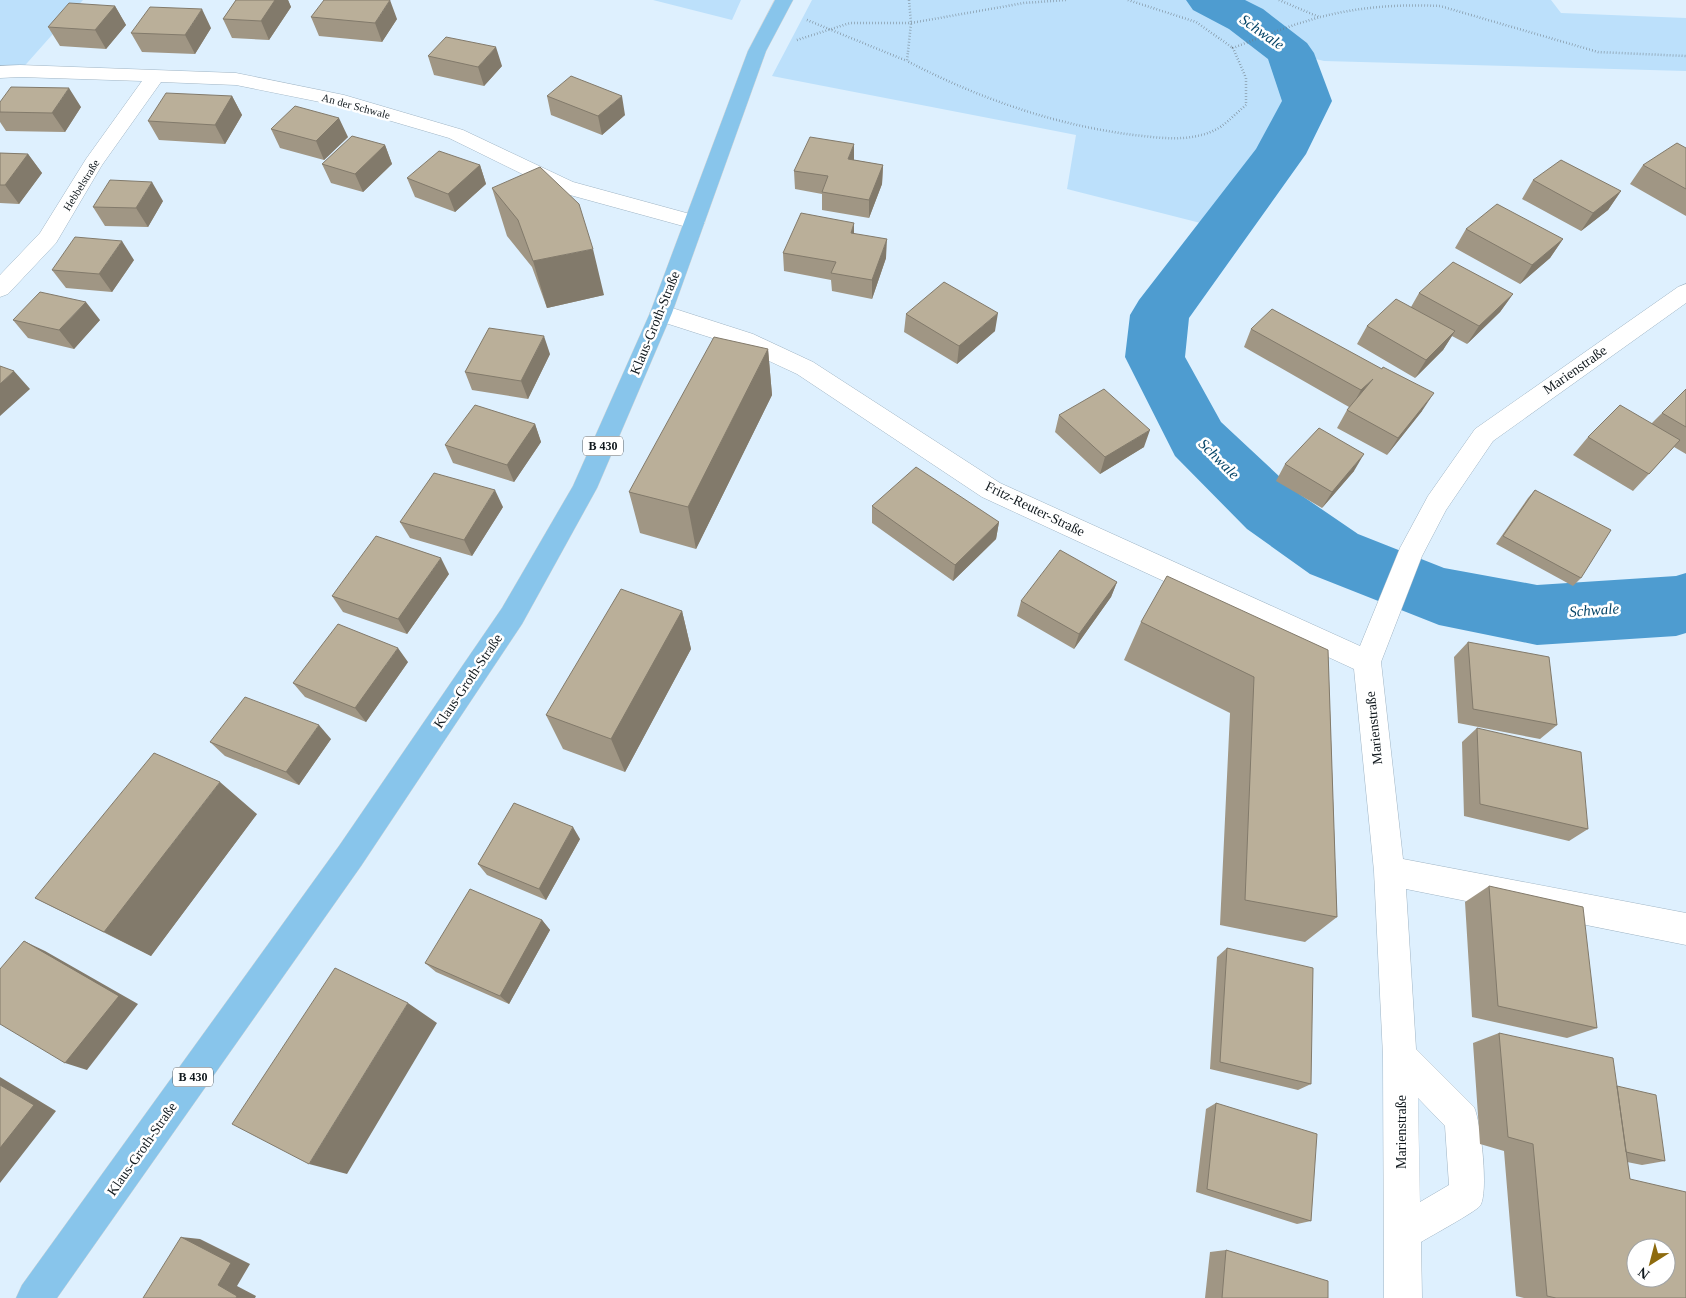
<svg xmlns="http://www.w3.org/2000/svg" width="1686" height="1298" viewBox="0 0 1686 1298" font-family="Georgia,serif">
	<rect width="100%" height="100%" fill="#def0fe"/>
	<path fill="#bce0fb" d="M0,0H83L20,71L0,72Z
		M653,0H741L732,20Z
		M812,0H1551L1561,13L1686,18V71L1324,61L1291,53L1307,101L1280,154L1224,229L1067,189L1076,135L772,76Z"/>
	<g fill="none" stroke-linecap="round" stroke-linejoin="round">
		<path fill="#4e9cd0" fill-rule="evenodd" d="M1186,0H1245L1263,9L1307,43L1314,53L1332,101L1306,154L1189,318L1185,357L1221,422L1295,491L1358,534L1444,568L1537,585L1676,576L1686,573V633L1676,636L1537,645L1439,625L1310,574L1247,529L1175,456L1125,357L1130,315L1139,300L1256,149L1282,101L1268,59L1229,29L1193,10Z"/>
		<defs>
			<path id="minor" d="M20,65L236,73L344,95L463,130L573,182L701,217L705,222L701,227L694,229L559,192L449,138L340,106L236,85L161,82L102,165L56,243L8,294L0,297V275L40,233L86,159L142,81L20,77L0,78V66Z
				M1686,284V303L1493,441L1446,510L1422,556L1381,662L1403,859L1686,913V945L1406,889L1416,1049L1474,1107C1481,1122 1489,1193 1480,1206C1475,1212 1431,1236 1421,1242L1422,1298H1384L1383,1056L1374,871L1354,669L982,497L797,374L737,346L653,319L650,313L653,307L661,305L669,307L753,334L813,362L1000,483L1360,646L1400,548L1428,496L1475,429L1678,287ZM1418,1098L1445,1126L1449,1185L1420,1202Z"/>
			<path id="major" d="M775,0H793L766,51L672,313L597,488L522,624L361,866L57,1298H16L22,1285L339,846L502,608L573,486L650,313L748,51Z"/>
		</defs>
		<use href="#minor" stroke="#a0b5c5" stroke-width="1"/>
		<use href="#major" stroke="#d4d6d6" stroke-width="1"/>
		<path stroke="#6e7a83" stroke-width="2.5" stroke-dasharray="0.5 2.5" stroke-linecap="butt" d="M909,0L911,23L907,61C978,98 1054,125 1134,135C1161,138 1188,142 1213,131C1225,126 1236,113 1246,105V78L1233,48C1261,37 1288,26 1317,18C1356,7 1400,4 1440,6L1598,52L1686,56
			M1128,0L1196,22L1233,48
			M1279,0L1319,17
			M807,20L907,61
			M797,40L850,23H911L1024,3L1067,0"/>
		<use href="#minor" fill="#fff" fill-rule="evenodd"/>
		<use href="#major" fill="#88c5eb" fill-rule="evenodd"/>
	</g>
	<path fill="#a09684" d="M236,0H288L291,7L269,40L232,38L223,19Z
		M115,6L126,25L106,49L60,46L48,27Z
		M311,17L397,19L382,42L319,36Z
		M211,28L195,54L142,52L131,33Z
		M428,56L502,66L484,86L434,75Z
		M232,96L242,115L225,144L159,140L148,121Z
		M547,96L625,115L602,135L551,115Z
		M0,102L81,107L65,132L6,131L0,122Z
		M271,129L348,137L324,160L280,148Z
		M385,145L392,164L363,192L331,183L322,164Z
		M1686,148V216L1630,184L1643,165Z
		M0,153L28,154L42,173L19,204L0,203Z
		M854,160L883,165L882,184L869,218L822,210V194L795,189L794,171Z
		M480,165L486,184L455,212L415,197L407,178Z
		M1533,180L1621,191L1608,210L1581,231L1522,199Z
		M492,188L604,295L547,308L532,267L507,236Z
		M163,201L148,227L105,226L93,207Z
		M1466,229L1563,239L1550,258L1520,284L1455,248Z
		M854,233L886,258L872,299L832,291L831,280L784,271L783,253Z
		M134,260L112,292L66,288L52,270Z
		M1419,293L1513,294L1500,312L1467,344L1452,336L1443,350L1415,378L1357,344L1367,326L1411,307Z
		M906,314L995,331L957,364L904,332Z
		M13,320H100L74,349L28,338Z
		M1251,329L1422,411L1387,455L1337,428L1347,410L1349,407L1244,347Z
		M768,349L772,395L696,549L640,533L629,492Z
		M550,354L528,399L472,390L465,372Z
		M1686,389V454L1674,447L1633,491L1573,455L1588,437L1651,424Z
		M1059,415L1144,447L1100,474L1055,432Z
		M535,424L541,442L514,482L453,463L445,445Z
		M1285,464L1354,471L1322,508L1276,481Z
		M1535,490L1581,578L1573,586L1496,544L1528,498Z
		M872,506L999,522L996,539L953,581L872,523Z
		M503,507L472,556L410,538L400,522Z
		M449,574L407,634L343,612L332,596Z
		M1117,582L1111,597L1074,649L1017,616L1021,601Z
		M682,611L691,649L625,772L563,749L546,715Z
		M1141,622L1328,650L1337,917L1305,942L1220,925L1230,713L1124,660Z
		M1468,642L1557,725L1540,739L1458,723L1454,657Z
		M408,662L366,722L305,697L293,683Z
		M1477,728L1588,829L1569,841L1464,816L1462,742Z
		M331,739L299,785L225,756L210,742Z
		M257,814L151,956L35,898Z
		M580,839L546,900L487,875L478,864Z
		M1489,886L1597,1028L1567,1038L1472,1017L1465,902Z
		M542,920L550,930L509,1004L436,972L425,963Z
		M1227,948L1311,1084L1298,1090L1210,1069L1217,957Z
		M1499,1033L1617,1086L1665,1161L1642,1165L1627,1162L1630,1179L1686,1298H1524L1516,1296L1504,1151L1480,1144L1473,1043Z
		M1216,1103L1311,1221L1297,1224L1196,1192L1206,1109Z
		M1226,1250L1328,1298H1205L1210,1252Z"/>
	<path fill="#827a6b" d="M275,0H288L291,7L269,40L261,21Z
		M390,0L397,19L382,42L375,23Z
		M115,6L126,25L106,49L95,30Z
		M202,9L211,28L195,54L185,35Z
		M496,47L502,66L484,86L478,67Z
		M69,88L81,107L65,132L52,113Z
		M232,96L242,115L225,144L215,125Z
		M622,96L625,115L602,135L598,116Z
		M339,118L348,137L324,160L316,141Z
		M854,144V163L848,159Z
		M385,145L392,164L363,192L355,174Z
		M28,154L42,173L19,204L5,185Z
		M480,165L486,184L455,212L448,194Z
		M883,165L882,184L869,218V200Z
		M152,182L163,201L148,227L136,208Z
		M1621,191L1608,210L1581,231L1593,213Z
		M854,223V242L851,233Z
		M887,239L886,258L872,299V280Z
		M1563,239L1550,258L1520,284L1532,265Z
		M122,241L134,260L112,292L99,274Z
		M593,249L604,295L547,308L533,261Z
		M1513,294L1500,312L1467,344L1479,326Z
		M86,302L100,320L74,349L59,330Z
		M998,313L995,331L957,364L959,346Z
		M1455,331L1443,350L1415,378L1426,360Z
		M544,336L550,354L528,399L521,381Z
		M768,349L772,395L696,549L688,507Z
		M14,371L30,389L0,416V384Z
		M1373,379L1351,408L1361,390Z
		M1434,393L1422,411L1387,455L1398,438Z
		M535,424L541,442L514,482L507,465Z
		M1150,430L1144,447L1100,474L1105,457Z
		M1364,454L1354,471L1322,508L1332,492Z
		M495,490L503,507L472,556L464,540Z
		M999,522L996,539L953,581L955,565Z
		M441,558L449,574L407,634L398,619Z
		M1117,582L1111,597L1074,649L1079,634Z
		M682,611L691,649L625,772L611,739Z
		M398,648L408,662L366,722L355,708Z
		M319,725L331,739L299,785L286,772Z
		M220,782L257,814L151,956L104,932Z
		M573,827L580,839L546,900L539,889Z
		M542,920L550,930L509,1004L500,996Z
		M24,941L45,951L138,1004L87,1070L65,1063Z
		M408,1003L437,1023L347,1174L309,1164Z
		M0,1077L56,1111L0,1183Z
		M181,1237L200,1239L250,1264L237,1286L256,1296L255,1298H236L218,1285Z"/>
	<path fill="#baaf99" stroke="#827a6b" fill-rule="evenodd" d="M236,0H275L261,21L223,19Z
		M324,0H390L375,23L311,17Z
		M69,3L115,6L95,30L48,27Z
		M150,7L202,9L185,35L131,33Z
		M446,37L496,47L478,67L428,56Z
		M571,76L622,96L598,116L547,96Z
		M11,87L69,88L52,113L0,112V102Z
		M166,93L232,96L215,125L148,121Z
		M295,106L339,118L316,141L271,129Z
		M352,136L385,145L355,174L322,164Z
		M810,137L854,144L848,159L883,165L869,200L822,192L828,176L794,171Z
		M1677,143L1686,148V189L1643,165Z
		M439,151L480,165L448,194L407,178Z
		M0,153L28,154L5,185H0Z
		M1561,160L1621,191L1593,213L1533,180Z
		M540,167L579,204L593,249L533,261L518,220L492,188Z
		M110,180L152,182L136,208L93,207Z
		M1497,204L1563,239L1532,265L1466,229Z
		M801,213L854,223L851,233L887,239L872,280L831,273L836,262L783,253Z
		M75,237L122,241L99,274L52,270Z
		M1453,262L1513,294L1479,326L1419,293Z
		M944,282L998,313L959,346L906,314Z
		M40,292L86,302L59,330L13,320Z
		M1396,299L1455,331L1426,360L1367,326Z
		M1272,309L1382,369L1383,367L1434,393L1398,438L1347,410L1373,379L1361,390L1251,329Z
		M489,328L544,336L521,381L465,372Z
		M714,337L768,349L688,507L629,492Z
		M0,366L14,371L0,384Z
		M1104,389L1150,430L1105,457L1059,415Z
		M1686,389V427L1662,413Z
		M475,405L535,424L507,465L445,445Z
		M1620,405L1680,440L1649,474L1588,437Z
		M1319,428L1364,454L1332,492L1285,464Z
		M916,467L999,522L955,565L872,506Z
		M434,473L495,490L464,540L400,522Z
		M1535,490L1611,530L1581,578L1503,536Z
		M376,536L441,558L398,619L332,596Z
		M1060,550L1117,582L1079,634L1021,601Z
		M1167,576L1328,650L1337,917L1245,900L1254,677L1141,622Z
		M621,589L682,611L611,739L546,715Z
		M338,624L398,648L355,708L293,683Z
		M1468,642L1549,657L1557,725L1473,709Z
		M245,697L319,725L286,772L210,742Z
		M1477,728L1581,752L1588,829L1480,804Z
		M154,753L220,782L104,932L35,898Z
		M514,803L573,827L539,889L478,864Z
		M1489,886L1583,907L1597,1028L1498,1006Z
		M470,889L542,920L500,996L425,963Z
		M24,941L119,996L65,1063L0,1024V969Z
		M1227,948L1313,968L1311,1084L1220,1062Z
		M335,968L408,1003L309,1164L232,1124Z
		M1499,1033L1613,1058L1630,1179L1686,1192V1298H1556L1547,1296L1533,1144L1508,1137ZM1636,1248H1666V1278H1636Z
		M0,1085L34,1105L0,1148Z
		M1617,1086L1656,1095L1665,1161L1626,1152Z
		M1216,1103L1317,1134L1311,1221L1207,1189Z
		M181,1237L231,1263L218,1285L237,1296L236,1298H143Z
		M1226,1250L1328,1281V1298H1222Z"/>
	<g text-anchor="middle" dominant-baseline="central" stroke-width="5" stroke-linejoin="round" paint-order="stroke">
		<g font-size="11" fill="#11191e" stroke="#fff">
			<text transform="translate(356 106) rotate(15)">An der Schwale</text>
			<text transform="translate(81 185) rotate(-58)">Hebbelstraße</text>
		</g>
		<g fill="#fff" stroke="#585e62" stroke-width="1">
			<rect x="583" y="436.5" width="40" height="19" rx="4"/>
			<rect x="173" y="1067.5" width="40" height="19" rx="4"/>
		</g>
		<g font-size="12" font-weight="bold" fill="#11191e">
			<text x="603" y="446">B 430</text>
			<text x="193" y="1077">B 430</text>
		</g>
		<g font-size="14" fill="#11191e" stroke="#fff">
			<text transform="translate(655 323) rotate(-68)">Klaus-Groth-Straße</text>
			<text transform="translate(1575 370) rotate(-35)">Marienstraße</text>
			<text transform="translate(1035 509) rotate(26)">Fritz-Reuter-Straße</text>
			<text transform="translate(468 681) rotate(-56)">Klaus-Groth-Straße</text>
			<text transform="translate(1374 728) rotate(-96)">Marienstraße</text>
			<text transform="translate(1401 1132) rotate(-90)">Marienstraße</text>
			<text transform="translate(142 1149) rotate(-55)">Klaus-Groth-Straße</text>
		</g>
		<g font-size="15" font-style="italic" fill="#044467" stroke="#fff">
			<text transform="translate(1262 32) rotate(35)">Schwale</text>
			<text transform="translate(1219 459) rotate(45)">Schwale</text>
			<text transform="translate(1594 610) rotate(-4)">Schwale</text>
		</g>
	</g>
	<g transform="translate(1651 1263) rotate(216)"><circle r="24" fill="#ffffff" stroke="#a0a3a5"/>
	<path d="M0-4L9 19L0 12L-9 19Z" fill="#8e6b0e"/>
	<text y="-8" font-size="14" font-weight="bold" text-anchor="middle" fill="#11191e">N</text>
	</g>
</svg>
